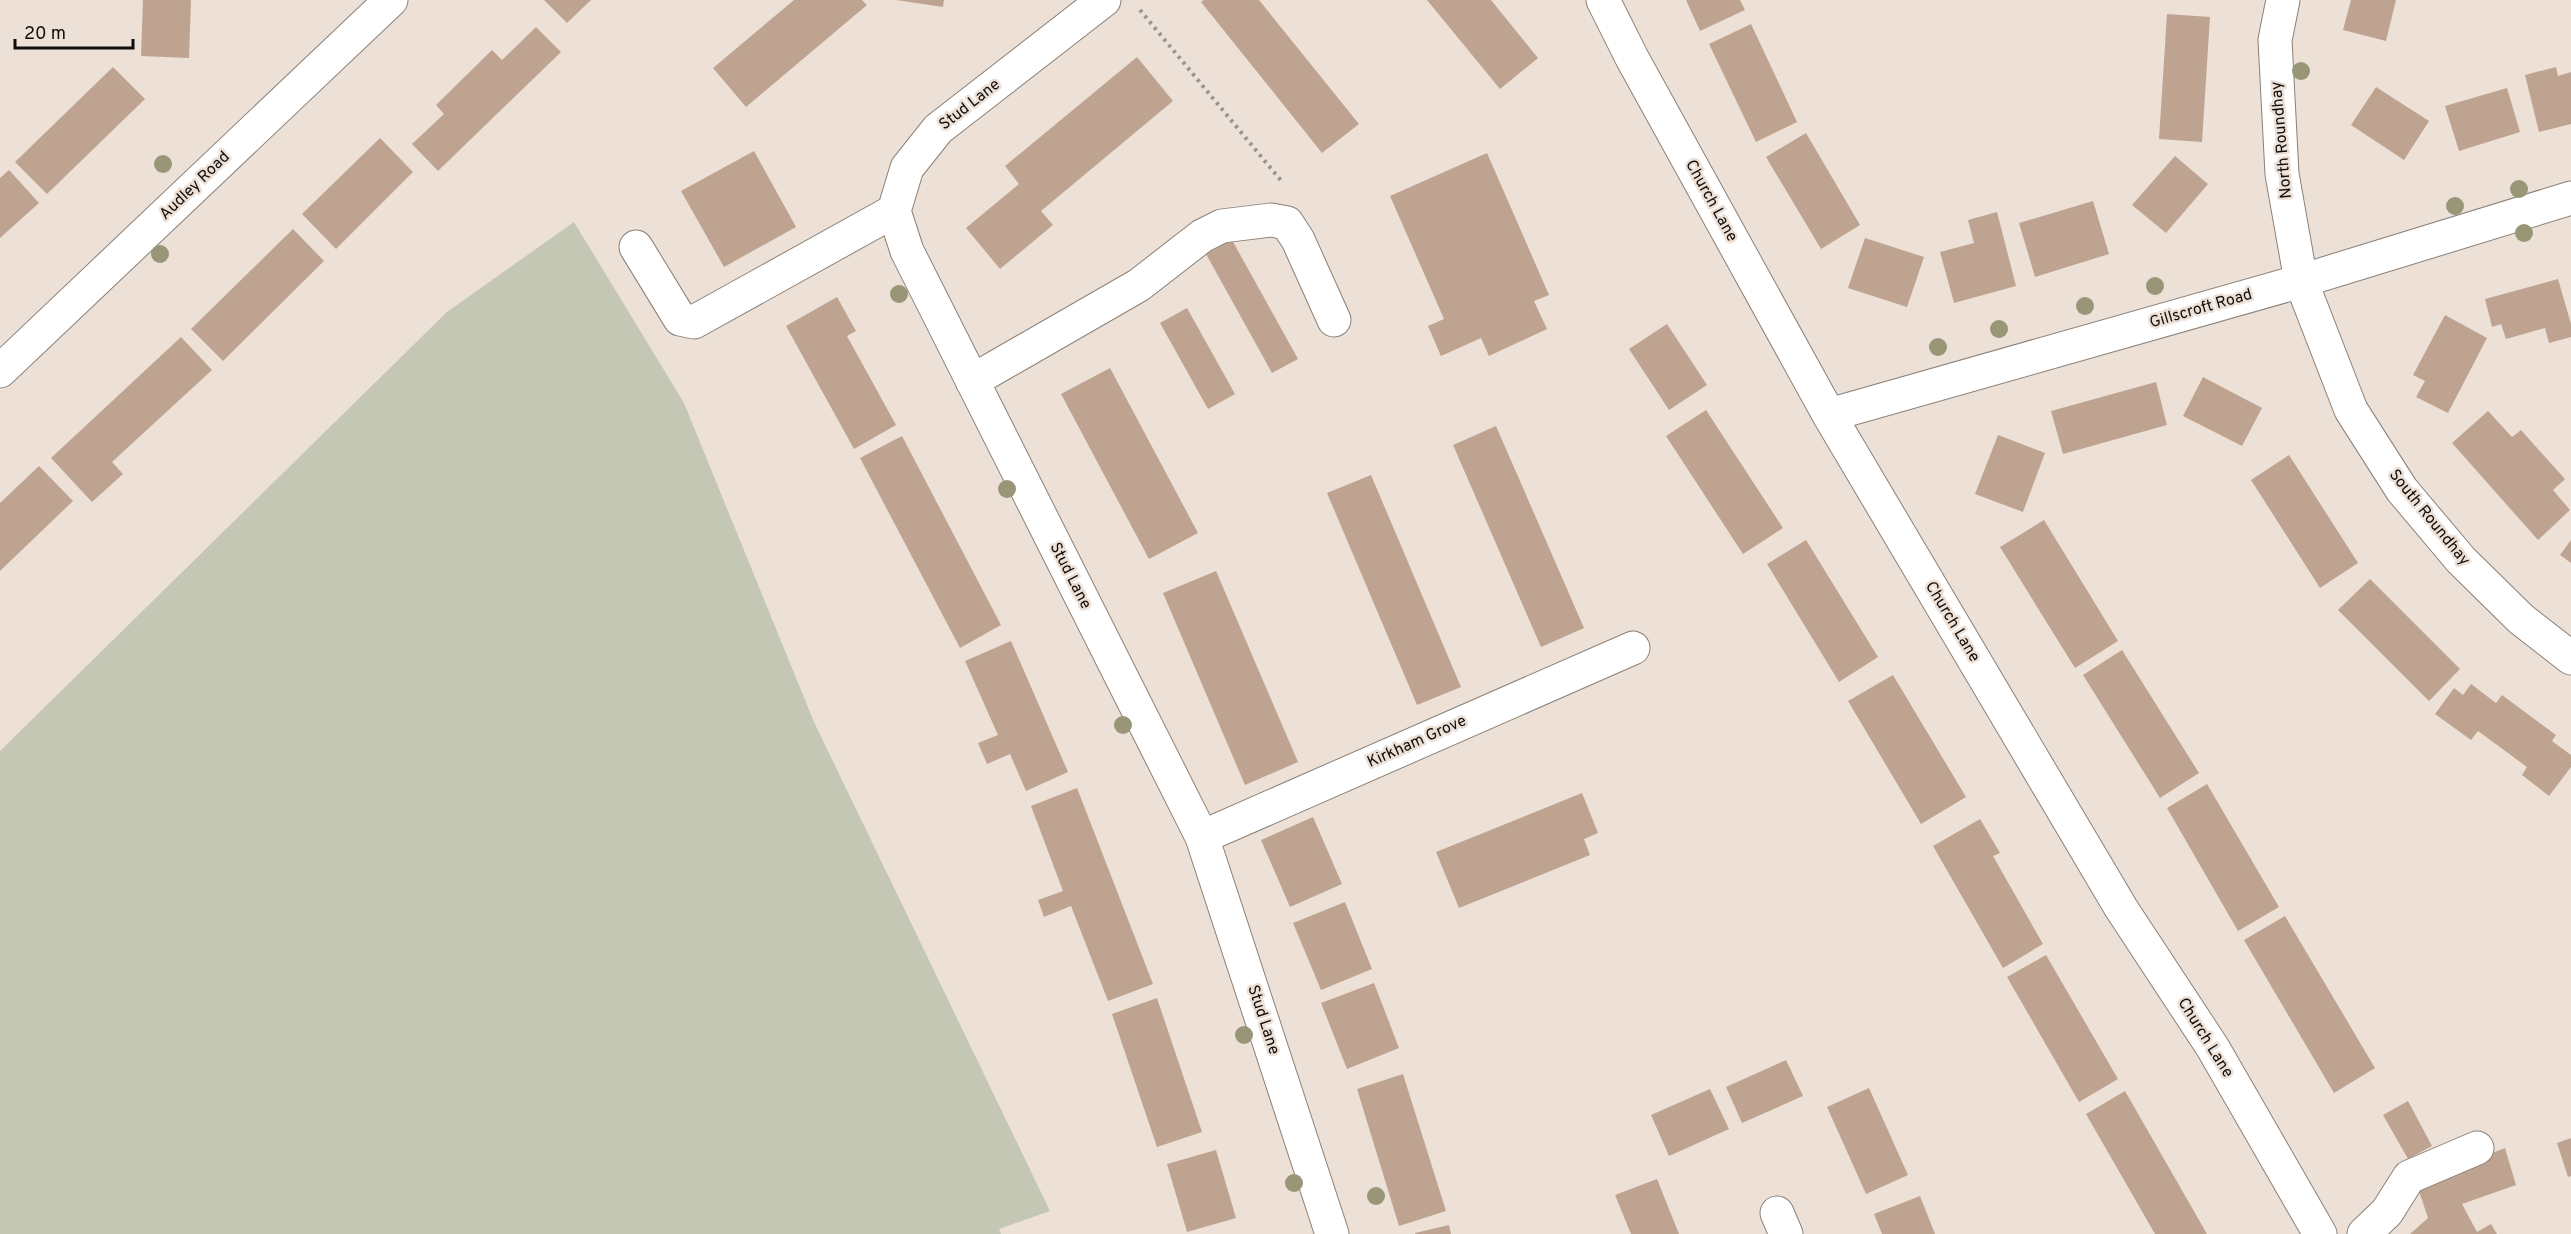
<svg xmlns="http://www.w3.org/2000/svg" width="2571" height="1234" viewBox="0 0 2571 1234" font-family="Overpass,sans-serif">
	<rect width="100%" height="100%" fill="#ece0d7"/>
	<path fill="#c4c7b4" d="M574,222L684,403L814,722L1050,1211L999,1229L1001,1234H0V751L447,312Z"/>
	<path fill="#bea490" d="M143,0H191L189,58L141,56Z
		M544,0H591L567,23Z
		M794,0H862L867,5L746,107L713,68Z
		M896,0H944L943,7Z
		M1204,0H1259L1359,124L1322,153L1201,2Z
		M1427,0H1491L1538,58L1500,89Z
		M1686,0H1740L1745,10L1700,31Z
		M2351,0H2396L2386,41L2343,30Z
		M2167,14L2210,17L2202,142L2159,139Z
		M1751,24L1797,122L1756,142L1709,44Z
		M536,27L561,52L438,171L412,144L444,114L436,105L492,50L502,60Z
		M1137,57L1173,101L1041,211L1053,225L1000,269L966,228L1019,184L1005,166Z
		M113,67L145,99L47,194L15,162Z
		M2556,67L2558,76L2571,72V124L2539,132L2525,75Z
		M2376,87L2429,121L2404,160L2351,125Z
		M2507,88L2520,132L2459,151L2445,106Z
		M1806,133L1860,225L1821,249L1766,157Z
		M380,138L413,172L336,249L302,214Z
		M754,151L796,227L724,267L681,191Z
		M1487,153L1549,295L1534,301L1547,329L1489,356L1481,338L1441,356L1428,326L1444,319L1390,196Z
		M2175,156L2208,184L2166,233L2132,205Z
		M9,170L39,203L0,238V178Z
		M2093,201L2109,254L2035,277L2019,223Z
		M1997,212L2016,286L1954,303L1940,252L1974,243L1968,220Z
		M293,229L324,261L223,361L191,329Z
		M1865,238L1924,257L1907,307L1848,288Z
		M1232,240L1298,359L1272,373L1206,254Z
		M2558,279L2571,324V337L2549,343L2545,328L2506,339L2501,324L2492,327L2485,299Z
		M837,297L856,331L847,336L896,425L854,449L786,326Z
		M1187,308L1235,394L1208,409L1160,323Z
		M2445,315L2487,338L2448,413L2416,397L2425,381L2413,375Z
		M1667,324L1707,385L1669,410L1629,349Z
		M181,337L212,370L112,462L123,474L92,502L51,458Z
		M1110,368L1198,533L1149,559L1061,394Z
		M2203,377L2262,408L2242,446L2183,416Z
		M2156,382L2167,425L2063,454L2051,411Z
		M1706,410L1783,528L1743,554L1666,436Z
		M2488,411L2512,437L2521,430L2565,479L2553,490L2570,510L2538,540L2452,443Z
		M1496,426L1584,628L1541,647L1453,445Z
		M1998,435L2045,453L2023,512L1975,494Z
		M902,436L1001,625L960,648L860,458Z
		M2289,455L2358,563L2320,588L2251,480Z
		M39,466L73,501L0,571V503Z
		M1371,475L1461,687L1417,705L1327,493Z
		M2044,520L2118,641L2075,668L2000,547Z
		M1806,540L1878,657L1839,682L1767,564Z
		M2571,540V563L2560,555Z
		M1216,571L1298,762L1245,785L1163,593Z
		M2370,579L2460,669L2429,701L2338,610Z
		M1011,641L1068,772L1026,791L1010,754L987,764L978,743L998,735L965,661Z
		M2122,650L2199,773L2160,798L2083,675Z
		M1893,675L1966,797L1921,824L1848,701Z
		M2471,684L2496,703L2502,695L2556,735L2552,741L2571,755V767L2549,796L2522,775L2527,767L2478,731L2471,740L2435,714L2454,688L2463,695Z
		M2207,784L2279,907L2238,931L2167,808Z
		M1077,788L1153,984L1108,1001L1071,906L1044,917L1038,900L1063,891L1031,806Z
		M1582,793L1598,833L1584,839L1590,855L1459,908L1436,852Z
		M1313,817L1342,884L1290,907L1261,840Z
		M1980,819L2000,853L1993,856L2043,944L2003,968L1933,846Z
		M1345,902L1372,969L1321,990L1293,923Z
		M2285,916L2375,1068L2334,1093L2244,940Z
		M2046,955L2118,1079L2079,1102L2007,977Z
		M1374,983L1399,1048L1347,1069L1321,1003Z
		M1157,998L1202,1132L1157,1147L1112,1014Z
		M1786,1060L1803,1096L1742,1123L1726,1087Z
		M1403,1074L1446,1211L1399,1226L1357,1089Z
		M1869,1088L1908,1175L1866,1194L1827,1107Z
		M1710,1089L1729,1129L1669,1156L1651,1115Z
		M2125,1091L2207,1234H2155L2086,1114Z
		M2408,1101L2432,1146L2408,1159L2383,1115Z
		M2571,1138V1176L2568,1177L2557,1143Z
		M2505,1148L2516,1185L2462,1204L2477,1232L2491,1224L2497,1234H2410L2428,1218L2416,1182Z
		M1216,1150L1236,1218L1187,1232L1167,1164Z
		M1657,1179L1679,1234H1631L1615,1195Z
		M1920,1196L1935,1234H1882L1874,1214Z
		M1449,1225L1451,1234H1415V1233Z"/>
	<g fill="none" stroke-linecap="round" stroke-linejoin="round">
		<defs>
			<path id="minor" d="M1104,0L938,129L907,168L894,211L907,251L1202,837L1332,1234
				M1603,0L1632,58L1829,415L2121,908L2213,1048L2320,1234
				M2283,0L2275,40L2282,174L2301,281L2351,410L2402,490L2461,560L2521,619L2571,658
				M636,247L680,319L694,322L894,211
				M0,371L391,0
				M972,381L1139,285L1202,236L1222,226L1271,220L1287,223L1298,240L1334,320
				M1829,415L2301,281L2571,198
				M1202,837L1633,648
				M1777,1213L1786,1234
				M2364,1234L2387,1212L2409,1177L2477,1148"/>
		</defs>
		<use href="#minor" stroke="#8b8077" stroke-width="35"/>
		<path stroke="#9c938d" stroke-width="4" stroke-dasharray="3 4.5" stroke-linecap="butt" d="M1140,10L1283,183"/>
		<use href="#minor" stroke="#fff" stroke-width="33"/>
	</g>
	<g fill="#989677">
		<circle cx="2301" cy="71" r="9"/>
		<circle cx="163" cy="164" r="9"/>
		<circle cx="2519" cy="189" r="9"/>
		<circle cx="2455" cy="206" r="9"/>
		<circle cx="2524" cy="233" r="9"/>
		<circle cx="160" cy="254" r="9"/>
		<circle cx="2155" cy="286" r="9"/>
		<circle cx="899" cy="294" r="9"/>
		<circle cx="2085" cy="306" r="9"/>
		<circle cx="1999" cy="329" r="9"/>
		<circle cx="1938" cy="347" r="9"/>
		<circle cx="1007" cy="489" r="9"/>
		<circle cx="1123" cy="725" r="9"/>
		<circle cx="1244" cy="1035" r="9"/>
		<circle cx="1294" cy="1183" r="9"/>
		<circle cx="1376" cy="1196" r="9"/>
	</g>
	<g text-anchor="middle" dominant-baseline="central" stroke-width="5" stroke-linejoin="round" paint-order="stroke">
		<g font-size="16" fill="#110d0a" stroke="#ece0d7">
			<text transform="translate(970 105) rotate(-38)">Stud Lane</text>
			<text transform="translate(2282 140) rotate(-95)">North Roundhay</text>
			<text transform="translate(195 186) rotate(-44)">Audley Road</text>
			<text transform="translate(1711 201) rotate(61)">Church Lane</text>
			<text transform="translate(2201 309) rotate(-16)">Gillscroft Road</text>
			<text transform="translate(2429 518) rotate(51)">South Roundhay</text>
			<text transform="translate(1070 576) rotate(63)">Stud Lane</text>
			<text transform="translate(1952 622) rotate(59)">Church Lane</text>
			<text transform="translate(1417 742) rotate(-24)">Kirkham Grove</text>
			<text transform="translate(1263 1020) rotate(72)">Stud Lane</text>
			<text transform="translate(2205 1038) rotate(58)">Church Lane</text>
		</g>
	</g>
	<path d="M15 39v9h118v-9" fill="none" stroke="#110d0a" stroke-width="3"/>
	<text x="24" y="39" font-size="18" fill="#110d0a" stroke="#ece0d7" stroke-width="4.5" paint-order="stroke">20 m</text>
</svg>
